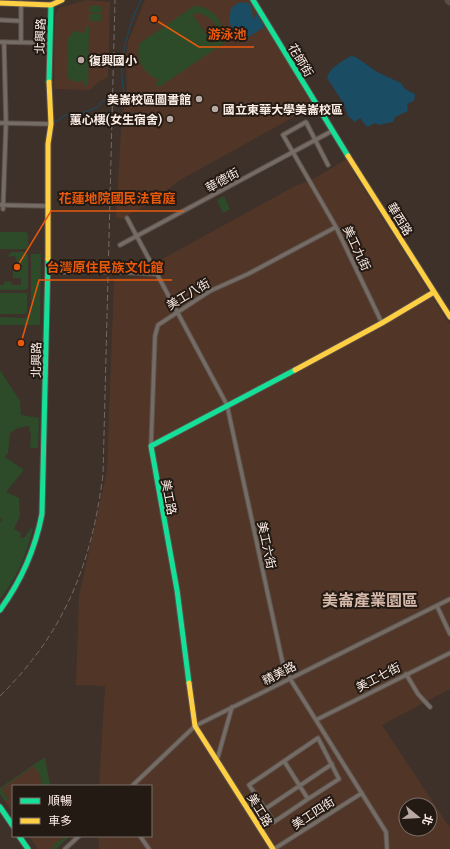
<svg xmlns="http://www.w3.org/2000/svg" width="450" height="849" viewBox="0 0 450 849" font-family="'Libre Baskerville','Noto Sans TC',serif">
	<rect width="100%" height="100%" fill="#3d312a"/>
	<path fill="#513627" fill-rule="evenodd" d="M87,0L110,2L108,77L98,82L90,90L54,89L55,16L59,8Z
		M145,0H249L314,104L285,122L180,180L148,204L121,219L116,217L122,114L127,101L126,54L128,42Z
		M347,159L353,172L450,325V689L382,725L450,828V849H99L98,836H151V786H99L105,686L76,685L79,596L107,471L114,279L153,276L161,270L157,262L293,187L313,179ZM406,805H430V829H406Z
		M45,757L50,786H13V813L0,794V788Z
		M29,836H70L56,849H38Z"/>
	<path fill="#2d4a29" fill-rule="evenodd" d="M89,6H101V13L89,12Z
		M194,6C211,6 224,20 223,37L227,35L230,39L159,87L155,83L159,80C144,74 134,59 140,43ZM198,13C210,16 220,25 217,38L213,44L192,14Z
		M89,14H101V21H89Z
		M86,27H89L88,85H84V79C79,84 71,82 67,76L68,39L74,31L85,33Z
		M224,196L230,209L223,213L217,200Z
		M0,232H26L28,234V247L26,249H0Z
		M11,252H25L28,255V288L25,290H0V285H4V282L10,281V283L12,282V285H21V278H13V271L18,272L20,265L19,262L15,263L17,262L15,256L7,257Z
		M31,254H41L40,325H0V317L25,318L29,315L31,311Z
		M0,293H25L27,294V312L25,314H0Z
		M0,370L20,401L21,415L39,418L38,448H30L31,436L29,426L18,428L10,433L8,453L5,457L24,470L6,492L19,498L20,516L14,529L21,533L20,537L24,538L31,528L33,529C26,555 17,578 0,599V522L2,520L0,518Z
		M45,757L50,786H42L40,775L34,766L1,789L8,799L5,801L0,794V788Z
		M66,836H70L56,849H51L54,847L53,845Z"/>
	<path fill="#1a4c63" d="M238,3C253,1 251,5 253,17L256,19V13L263,24V28L243,40L237,37L229,22L231,8Z
		M351,56L356,57L377,72L401,83L405,89L415,94L414,101L407,104L408,111L395,117L393,122L378,125L375,123L367,127L360,118L355,122L348,116L344,104L327,78C330,67 341,62 351,56Z"/>
	<g fill="none" stroke-linecap="round" stroke-linejoin="round">
		<path stroke="#1a4c63" stroke-width="1" d="M114,99L116,103L125,104L124,94
			M53,121H57L66,115L80,114L98,107L102,101L124,94C123,85 121,75 122,66C124,44 131,19 141,0"/>
		<path stroke="#584d47" stroke-width="9" d="M449,0L450,1"/>
		<defs>
			<path id="street" d="M21,3V42
				M0,20L21,21
				M0,42L50,43
				M0,123L51,124
				M328,165L306,122L283,135L336,227L382,323
				M0,205L47,206
				M3,209L6,123L4,42
				M127,218L227,405L284,669L386,832L387,849
				M120,245L332,131
				M48,272H99
				M114,272L157,274
				M151,446L155,336L158,325L210,291L248,274L336,227
				M437,606L450,634
				M406,674L418,694L430,707
				M316,720L450,653
				M217,760L232,707
				M284,761L308,799L274,822L249,785L318,738L339,779L308,799
				M132,786L195,726L450,599
				M265,809L332,764
				M140,836L149,849
				M65,849L79,836
				M274,849L362,793"/>
			<path id="fast" d="M253,0L348,156
				M49,82L51,5
				M0,610C22,580 35,550 42,514L48,259
				M189,683L177,590L151,446L295,370
				M0,807L13,826
				M19,836L28,849"/>
			<path id="slow" d="M0,3L51,5L62,0
				M348,156L450,317
				M48,259V144L51,124L49,82
				M295,370L382,323L434,292
				M189,683L195,726L273,849"/>
		</defs>
		<use href="#street" stroke="#5b504a" stroke-width="5.5"/>
		<use href="#fast" stroke="#5b504a" stroke-width="7"/>
		<use href="#slow" stroke="#5b504a" stroke-width="7"/>
		<use href="#street" stroke="#766c66" stroke-width="3.5"/>
		<use href="#fast" stroke="#16e098" stroke-width="5"/>
		<use href="#slow" stroke="#ffcf43" stroke-width="5"/>
		<path stroke="#736964" stroke-width="1" stroke-dasharray="6 3" stroke-linecap="butt" d="M0,696C65,632 92,563 103,474L115,0"/>
		<defs>
			<path id="street-bridge" d="M99,272H114"/>
		</defs>
		<use href="#street-bridge" stroke="#5b504a" stroke-width="5.5" stroke-linecap="butt"/>
		<use href="#street-bridge" stroke="#766c66" stroke-width="3.5"/>
	</g>
	<g fill="#b9aba4" stroke="#241a14" stroke-width="1.5">
		<circle cx="81" cy="60" r="4"/>
		<circle cx="199" cy="99" r="4"/>
		<circle cx="215" cy="109" r="4"/>
		<circle cx="170" cy="119" r="4"/>
	</g>
	<g text-anchor="middle" dominant-baseline="central" stroke-width="4" stroke-linejoin="round" paint-order="stroke">
		<g font-size="12" fill="#fcede5" stroke="#241a14">
			<text transform="translate(40 36) rotate(-88)">北興路</text>
			<text transform="translate(301 60) rotate(59)">花師街</text>
			<text transform="translate(222 180) rotate(-29)">華德街</text>
			<text transform="translate(400 219) rotate(58)">華西路</text>
			<text transform="translate(357 248) rotate(65)">美工九街</text>
			<text transform="translate(188 294) rotate(-31)">美工八街</text>
			<text transform="translate(36 360) rotate(-89)">北興路</text>
			<text transform="translate(169 497) rotate(79)">美工路</text>
			<text transform="translate(267 545) rotate(78)">美工六街</text>
			<text transform="translate(279 673) rotate(-27)">精美路</text>
			<text transform="translate(378 677) rotate(-27)">美工七街</text>
			<text transform="translate(260 810) rotate(58)">美工路</text>
			<text transform="translate(313 813) rotate(-33)">美工四街</text>
		</g>
		<g font-size="12" font-weight="bold" fill="#fcede5" stroke="#241a14" text-anchor="start">
			<text x="89" y="60">復興國小</text>
			<text x="191" y="99" text-anchor="end">美崙校區圖書館</text>
			<text x="223" y="109">國立東華大學美崙校區</text>
			<text x="162" y="119" text-anchor="end">蕙心樓(女生宿舍)</text>
		</g>
		<g font-size="16" font-weight="bold" fill="#d6baaa" stroke="#241a14">
			<text x="370" y="600">美崙產業園區</text>
		</g>
	</g>
	<path fill="none" stroke="#e8590c" stroke-width="1.5" d="M154 19L199 47H254M17 267L51 211H184M21 343L39 280H172"/>
	<g fill="#e8590c" stroke="#241a14" stroke-width="1.5">
		<circle cx="154" cy="19" r="4"/>
		<circle cx="17" cy="267" r="4"/>
		<circle cx="21" cy="343" r="4"/>
	</g>
	<g font-size="13" text-anchor="middle" font-weight="bold" fill="#e8590c" stroke="#241a14" stroke-width="4" stroke-linejoin="round" paint-order="stroke">
		<text x="227" y="39">游泳池</text>
		<text x="117" y="203">花蓮地院國民法官庭</text>
		<text x="105" y="272">台灣原住民族文化館</text>
	</g>
	<rect x="12" y="785" width="140" height="52" fill="#241a14" stroke="#7a6e68"/>
	<rect x="20" y="798" width="20" height="6" fill="#16e098" stroke="#7a6e68"/>
	<text x="48" y="805" font-size="12" fill="#fcede5">順暢</text>
	<rect x="20" y="818" width="20" height="6" fill="#ffcf43" stroke="#7a6e68"/>
	<text x="48" y="825" font-size="12" fill="#fcede5">車多</text>
	<g transform="translate(418 817) rotate(108)"><circle r="19" fill="#241a14" stroke="#7a6e68"/>
	<path d="M0-3L7 15L0 10L-7 15Z" fill="#b9aba4"/>
	<text y="-6" font-size="11" font-weight="bold" text-anchor="middle" fill="#fcede5">北</text>
	</g>
</svg>
